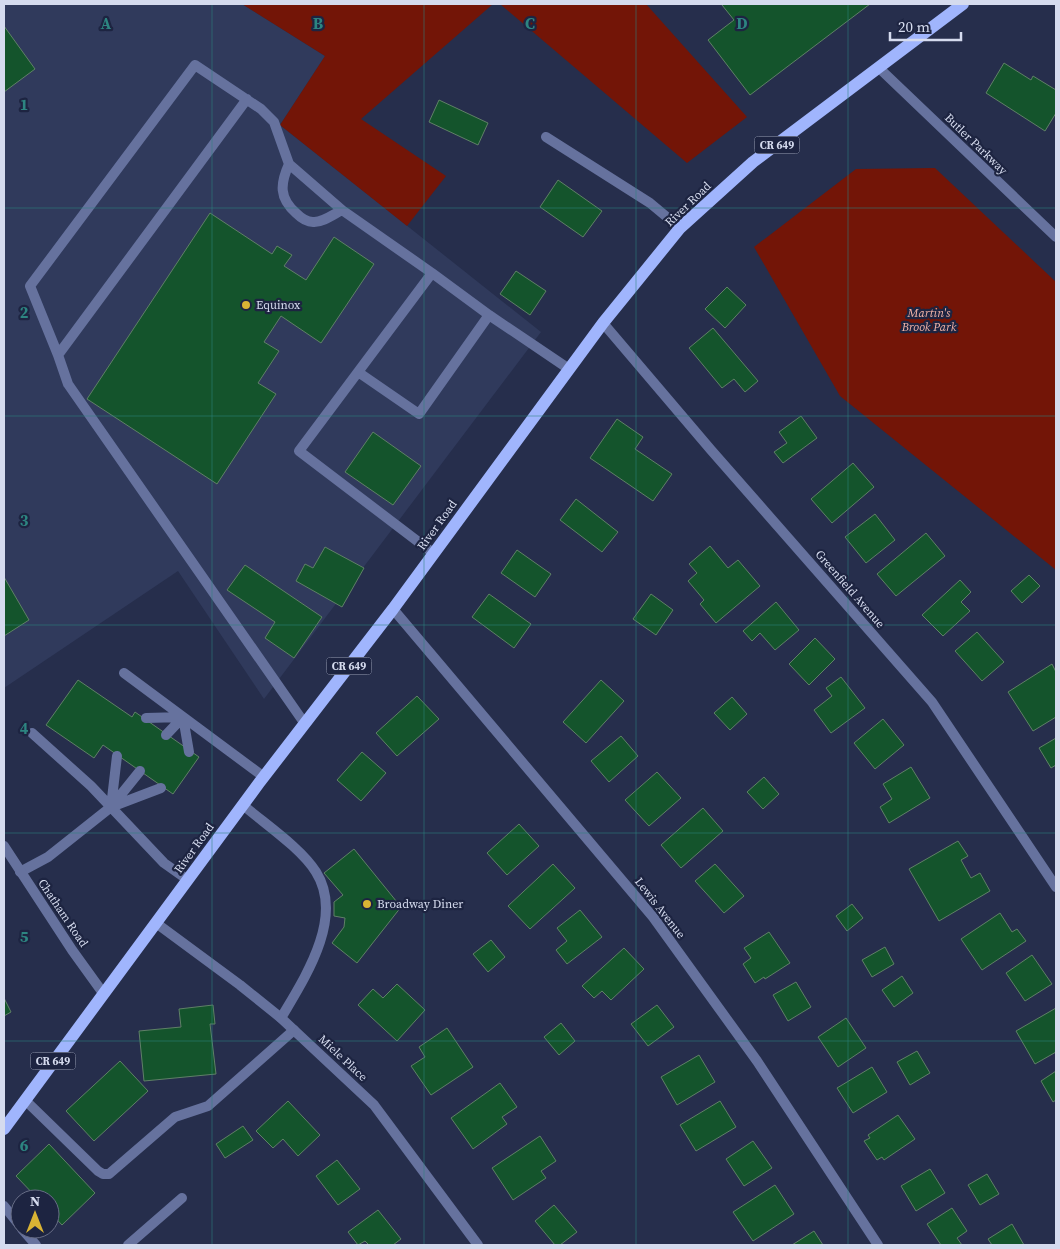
<svg xmlns="http://www.w3.org/2000/svg" width="1060" height="1249" viewBox="0 0 1060 1249" font-family="'Source Serif 4',serif">
	<rect width="100%" height="100%" fill="#262e4c"/>
	<path fill="#303a5c" d="M4,4H242L325,56L280,125L541,332L264,699L178,571L4,688Z"/>
	<path fill="#731507" d="M242,4H493L361,119L446,176L407,226L280,125L325,56Z
		M500,4H646L747,117L687,163Z
		M935,168L1056,282V570L840,396L754,247L856,169Z"/>
	<path fill="#14542c" stroke="#5f8067" d="M725,4H870L750,95L708,40L734,20L722,5Z
		M4,26L35,69L4,92Z
		M1004,63L1031,80L1033,76L1056,90V113L1045,131L986,93Z
		M439,100L488,123L478,145L429,122Z
		M558,180L602,211L583,237L540,207Z
		M210,213L272,254L277,246L292,255L284,266L306,280L334,237L374,264L321,343L281,316L264,342L279,351L258,383L276,394L217,484L87,399Z
		M516,271L546,291L530,315L500,294Z
		M727,287L746,305L725,328L705,309Z
		M713,328L758,381L745,392L734,379L722,388L689,348Z
		M801,416L817,438L783,463L774,452L787,443L779,432Z
		M617,419L643,437L635,449L672,474L653,501L590,458Z
		M373,432L421,466L393,505L345,472Z
		M853,463L874,487L832,523L811,499Z
		M576,499L618,532L602,552L560,520Z
		M875,514L895,540L866,563L845,537Z
		M926,533L945,556L896,596L877,574Z
		M710,546L728,568L738,560L760,586L716,623L700,604L704,600L688,581L697,573L689,564Z
		M325,547L364,568L342,607L296,581L305,564L313,568Z
		M517,550L551,574L535,597L501,573Z
		M245,565L322,617L294,658L265,638L275,622L227,590Z
		M1029,575L1040,586L1022,603L1011,591Z
		M4,577L29,620L4,636Z
		M960,580L971,592L961,602L970,611L943,636L922,615Z
		M489,594L531,624L514,648L472,617Z
		M651,594L673,610L656,635L633,619Z
		M776,602L799,630L775,650L760,633L752,641L743,631Z
		M977,632L1004,662L982,681L955,651Z
		M815,638L835,659L809,685L789,664Z
		M1052,664L1056,672V717L1033,731L1008,692Z
		M841,677L865,708L831,733L814,710L832,696L826,688Z
		M78,680L132,717L135,712L199,757L173,794L103,745L94,758L46,725Z
		M601,680L624,701L586,743L563,722Z
		M417,696L439,719L397,756L376,733Z
		M732,697L747,714L730,730L714,713Z
		M883,719L904,745L875,769L854,743Z
		M621,736L638,756L609,782L591,761Z
		M1056,738V765L1051,768L1039,748Z
		M362,752L386,773L361,801L337,780Z
		M911,767L930,798L889,823L880,807L892,799L883,784Z
		M657,772L681,798L649,826L625,800Z
		M764,777L779,794L763,809L747,792Z
		M703,808L723,831L681,868L661,845Z
		M519,824L539,846L507,875L487,853Z
		M958,841L968,856L961,860L971,878L980,873L990,891L939,921L909,869Z
		M354,849L401,907L357,963L332,943L344,927L345,918L334,916V902L343,895L324,873Z
		M553,864L575,888L530,929L508,906Z
		M715,864L744,896L724,913L695,881Z
		M852,904L863,918L847,931L836,916Z
		M580,910L602,937L567,964L556,950L567,941L557,928Z
		M1000,913L1012,932L1017,929L1026,941L982,970L961,939Z
		M769,932L790,963L765,979L764,977L755,983L743,964L751,958L744,948Z
		M491,940L505,957L488,972L473,954Z
		M885,947L894,964L872,977L862,960Z
		M624,948L644,969L611,1000L602,991L594,998L582,986Z
		M1032,955L1052,984L1025,1001L1006,973Z
		M902,976L913,993L894,1007L882,990Z
		M796,982L811,1007L788,1021L773,995Z
		M397,984L425,1010L397,1041L358,1005L373,989L383,998Z
		M4,998L11,1012L4,1016Z
		M213,1005L215,1024H210L216,1074L144,1081L139,1031L181,1027L179,1009Z
		M657,1005L674,1027L648,1046L631,1024Z
		M1056,1008V1052L1035,1064L1016,1031Z
		M846,1018L866,1048L838,1067L818,1037Z
		M561,1023L575,1041L559,1055L544,1037Z
		M447,1028L473,1067L431,1095L411,1066L425,1057L419,1047Z
		M917,1051L930,1073L910,1085L897,1062Z
		M699,1055L715,1082L677,1105L661,1077Z
		M120,1061L148,1091L94,1141L66,1111Z
		M872,1067L887,1092L853,1113L837,1088Z
		M1056,1071V1100L1053,1102L1041,1081Z
		M500,1083L517,1107L502,1117L507,1124L473,1149L451,1118Z
		M288,1101L320,1135L298,1156L283,1139L273,1148L256,1131Z
		M720,1101L736,1127L696,1151L680,1125Z
		M898,1115L915,1139L884,1160L882,1157L877,1160L864,1141L870,1138L868,1135Z
		M243,1126L253,1140L225,1158L216,1144Z
		M540,1136L556,1161L541,1171L546,1178L513,1200L492,1168Z
		M753,1141L772,1168L744,1186L726,1159Z
		M49,1144L95,1193L62,1225L50,1212V1199H38L16,1176Z
		M337,1160L360,1189L338,1205L316,1176Z
		M930,1169L945,1193L916,1211L901,1186Z
		M987,1174L999,1194L980,1205L968,1185Z
		M775,1185L794,1214L753,1241L733,1212Z
		M554,1205L577,1232L560,1245H555L535,1221Z
		M952,1208L967,1231L957,1238L962,1245H941L927,1224Z
		M378,1210L401,1239L393,1245H369L365,1241L358,1245L348,1232Z
		M1012,1224L1024,1245H992L988,1239Z
		M814,1231L823,1245H792Z"/>
	<g fill="none" stroke-linecap="round" stroke-linejoin="round">
		<path stroke="#66729e" stroke-width="10" d="M546,137L650,203L680,228
			M289,164C280,184 279,198 296,213C300,217 307,222 313,222C322,223 334,214 342,210
			M489,315L569,369
			M58,355L247,99
			M358,372L432,273
			M124,673L264,777
			M146,718L183,717L189,752
			M305,724L68,384L58,355L30,286L195,65L261,109L274,122L289,164L342,210L432,273L489,315L419,414L358,372L299,451L433,553
			M32,733L91,786L164,863L188,880
			M166,735L183,717
			M117,756L111,807L161,788
			M243,805C265,824 301,848 316,872C345,918 304,979 281,1018
			M20,872L48,857L111,807L140,771
			M25,1100L98,1171L103,1174H109L175,1117L208,1106L294,1030
			M128,1245L182,1198"/>
		<path stroke="#66729e" stroke-width="10" d="M879,68L1056,237
			M603,323L711,450L932,702L1056,887
			M393,609L653,917L757,1061L878,1245
			M156,923L240,985L281,1018L374,1105L478,1245
			M4,1206L20,1226
			M22,1229L36,1245"/>
		<path stroke="#66729e" stroke-width="10" d="M4,846L72,950L103,993"/>
		<path stroke="#a0b5fd" stroke-width="12" d="M4,1129L259,783L393,609L603,323L680,228L753,162L963,4"/>
	</g>
	<path fill="none" stroke="#2d8581" stroke-width="1" stroke-opacity="0.55" d="M212,4V1245M424,4V1245M636,4V1245M848,4V1245M4,208H1056M4,416H1056M4,625H1056M4,833H1056M4,1041H1056"/>
	<g fill="#d9b334" stroke="#1d2441" stroke-width="2">
		<circle cx="246" cy="305" r="5"/>
		<circle cx="367" cy="904" r="5"/>
	</g>
	<g text-anchor="middle" dominant-baseline="central" stroke-width="4.5" stroke-linejoin="round" paint-order="stroke">
		<g fill="#1d2441" stroke="#9ea4ba" stroke-width="1">
			<rect x="754.5" y="136.5" width="45" height="17" rx="4"/>
			<rect x="326.5" y="657.5" width="45" height="17" rx="4"/>
			<rect x="30.5" y="1052.5" width="45" height="17" rx="4"/>
		</g>
		<g font-size="11" font-weight="bold" fill="#d5dbee">
			<text x="777" y="145">CR 649</text>
			<text x="349" y="666">CR 649</text>
			<text x="53" y="1061">CR 649</text>
		</g>
		<g font-size="12" fill="#d5dbee" stroke="#1d2441">
			<text transform="translate(976 144) rotate(44)">Butler Parkway</text>
			<text transform="translate(688 204) rotate(-44)">River Road</text>
			<text transform="translate(437 525) rotate(-54)">River Road</text>
			<text transform="translate(850 589) rotate(49)">Greenfield Avenue</text>
			<text transform="translate(194 848) rotate(-54)">River Road</text>
			<text transform="translate(660 908) rotate(52)">Lewis Avenue</text>
			<text transform="translate(63 913) rotate(56)">Chatham Road</text>
			<text transform="translate(343 1058) rotate(43)">Miele Place</text>
		</g>
		<g font-size="12" fill="#d5dbee" stroke="#1d2441" text-anchor="start">
			<text x="256" y="305">Equinox</text>
			<text x="377" y="904">Broadway Diner</text>
		</g>
		<g font-size="12" font-style="italic" fill="#f1b3a7" stroke="#1d2441">
			<text x="929" y="313">Martin's<tspan x="929" dy="14">Brook Park</tspan></text>
		</g>
	</g>
	<g font-size="16" text-anchor="middle" font-weight="bold" fill="#2d8581" stroke="#1d2441" stroke-width="4.5" stroke-linejoin="round" paint-order="stroke">
		<text x="106" y="29">A</text>
		<text x="318" y="29">B</text>
		<text x="530" y="29">C</text>
		<text x="742" y="29">D</text>
		<text x="24" y="110">1</text>
		<text x="24" y="318">2</text>
		<text x="24" y="526">3</text>
		<text x="24" y="734">4</text>
		<text x="24" y="942">5</text>
		<text x="24" y="1151">6</text>
	</g>
	<rect width="1060" height="1249" fill="none" stroke="#d5dbee" stroke-width="10"/>
	<g transform="translate(35 1214)"><circle r="24" fill="#1d2441" stroke="#676d86"/>
	<path d="M0-4L9 19L0 12L-9 19Z" fill="#d9b334"/>
	<text y="-8" font-size="14" font-weight="bold" text-anchor="middle" fill="#d5dbee">N</text>
	</g>
	<path d="M890 32v8h71v-8" fill="none" stroke="#d5dbee" stroke-width="2.5"/>
	<text x="898" y="32" font-size="15" fill="#d5dbee" stroke="#1d2441" stroke-width="4" paint-order="stroke">20 m</text>
</svg>
